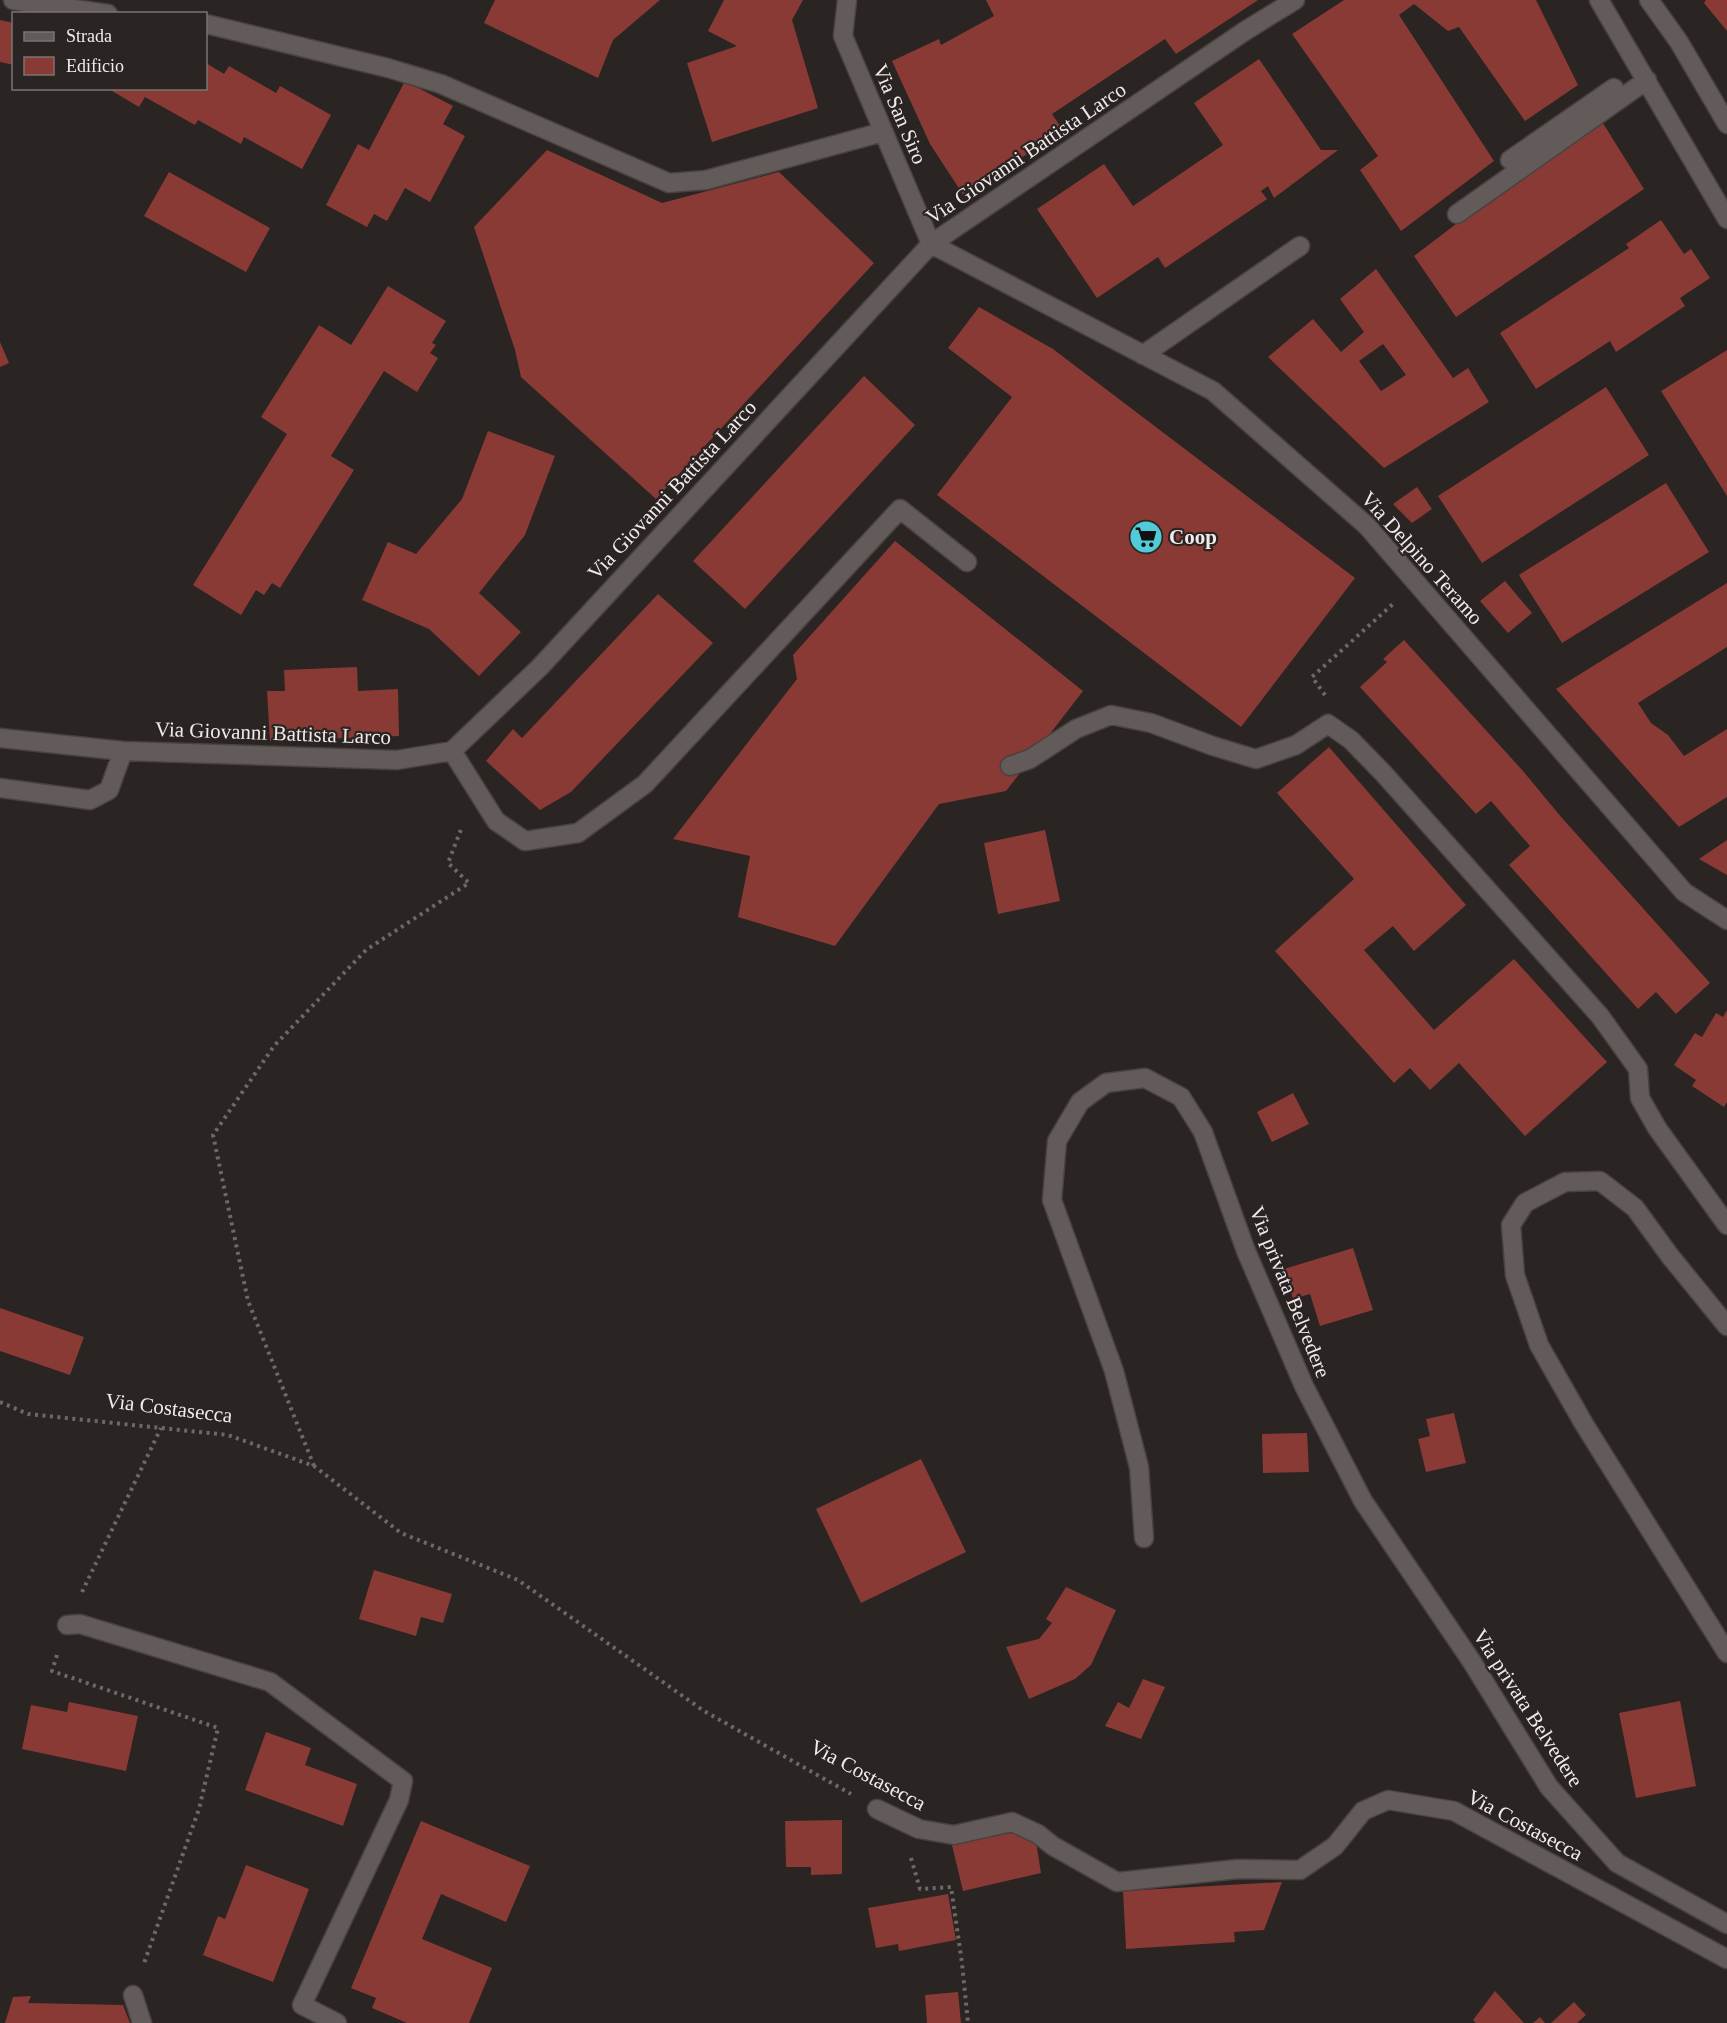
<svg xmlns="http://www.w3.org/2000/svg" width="1727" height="2023" viewBox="0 0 1727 2023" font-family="Georgia,serif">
	<rect width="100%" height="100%" fill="#2a2423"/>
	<path fill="#8a3a35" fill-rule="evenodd" d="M495,0H660L613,40L598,78L484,23Z
		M724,0H803L792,20L818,108L712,142L687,63L737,46L708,31Z
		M986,0H1258L1176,54L1165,39L1052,114L1063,130L964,196L930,144L892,61L939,39L941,45L994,16Z
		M1344,0H1536L1578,85L1525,121L1459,27L1448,31L1414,4L1399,15L1494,161L1401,231L1360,170L1378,156L1292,34Z
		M1706,0H1727V31L1704,3Z
		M0,20L14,23V65L0,62Z
		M1259,59L1321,150H1338L1274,198L1268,186L1261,191L1267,199L1165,268L1158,257L1097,298L1037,209L1104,164L1133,206L1223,145L1194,103Z
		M206,63L224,74L229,66L276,93L280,86L331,115L302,169L244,137L241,144L198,120L195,125L145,97L139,107L107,88H206Z
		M405,81L453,106L443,124L465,136L430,202L405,188L387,221L374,214L367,227L326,205L358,144L369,150Z
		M1601,120L1644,189L1456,317L1414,256L1527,170Z
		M547,150L662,203L779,172L874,263L656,499L521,377L515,350L474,227Z
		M169,172L270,228L246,272L144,216Z
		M1661,220L1684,254L1691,249L1710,278L1680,298L1685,306L1616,352L1610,341L1536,389L1500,333L1629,248L1626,244Z
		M1376,269L1453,378L1468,368L1489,402L1384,468L1268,357L1313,319L1341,352L1364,332L1340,299ZM1383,344L1406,375L1381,391L1359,361Z
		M388,286L446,321L432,343L436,345L430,353L438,358L417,392L384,371L331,456L354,470L280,588L272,583L264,595L256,590L241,615L193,585L287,434L261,417L319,325L351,345Z
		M979,307L1053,349L1355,578L1241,727L937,495L1012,397L948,348Z
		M0,342L9,363L0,367Z
		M1727,350V496L1661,391Z
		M864,376L915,425L745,609L693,561Z
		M1606,387L1649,455L1482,563L1438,496Z
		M488,431L555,456L525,535L479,593L521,632L479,676L429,629L362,600L388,542L416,554L462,499Z
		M1666,483L1709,552L1562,643L1519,575Z
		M1417,487L1432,509L1412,523L1393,504Z
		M895,541L1083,691L1006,791L939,804L835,946L738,917L750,856L673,839L797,679L793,655Z
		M1505,581L1532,613L1508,633L1480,601Z
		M1727,583V647L1638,703L1651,723L1668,735L1684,756L1727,729V797L1679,827L1556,689Z
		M658,594L713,643L571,792L540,810L486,761L513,729L522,738Z
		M1404,640L1523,771L1562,818L1710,983L1676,1014L1656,992L1638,1009L1509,865L1530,846L1491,801L1476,814L1360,687L1387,662L1383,659Z
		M357,667L358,691L398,689L399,736L270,741L267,691H285L284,670Z
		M1329,747L1466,905L1414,951L1393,926L1364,950L1434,1030L1514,959L1607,1062L1525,1136L1459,1063L1430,1090L1410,1068L1394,1083L1275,951L1354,879L1277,793Z
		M1045,830L1060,901L998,914L984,843Z
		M1727,840V875L1699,859Z
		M1727,1010V1102L1724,1107L1692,1086L1696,1080L1674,1065L1695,1033L1702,1037L1716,1013L1723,1017Z
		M1293,1093L1309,1124L1272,1142L1257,1112Z
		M1353,1248L1373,1310L1320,1326L1310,1294L1293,1299L1284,1269Z
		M0,1308L84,1337L70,1375L0,1351Z
		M1454,1413L1466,1463L1426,1472L1418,1439L1430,1436L1426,1419Z
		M1307,1433L1309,1472L1263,1473L1262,1434Z
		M921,1459L966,1552L861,1603L816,1509Z
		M374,1570L452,1594L443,1623L421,1617L416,1636L359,1619Z
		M1066,1587L1116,1610L1091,1665L1075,1679L1029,1699L1006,1647L1039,1639L1052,1623L1046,1619Z
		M1143,1679L1165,1687L1141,1739L1105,1726L1118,1702L1129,1708Z
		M1680,1701L1696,1786L1636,1798L1619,1713Z
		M69,1702L138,1716L126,1771L22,1749L31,1705L67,1712Z
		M266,1732L311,1748L305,1765L357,1784L343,1826L245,1790Z
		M842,1820V1874L811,1875V1867H786L785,1821Z
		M421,1821L530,1866L506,1922L441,1894L422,1939L492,1968L469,2023H407L372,2008L376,1998L351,1988Z
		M1011,1827L1035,1835L1041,1873L963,1891L951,1841Z
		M246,1865L309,1889L273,1982L203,1955L218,1916L225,1919Z
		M1282,1882L1264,1930L1234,1932L1235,1942L1126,1949L1123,1891Z
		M948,1894L956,1940L899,1951L898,1944L876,1948L868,1908Z
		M1495,1991L1524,2023H1476L1473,2020Z
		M958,1992L961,2023H927L925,1995Z
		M31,1996L28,2003L123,2005L130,2023H5L13,1997Z
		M1574,2002L1586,2015L1577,2023H1551Z
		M1540,2017L1545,2023H1533Z"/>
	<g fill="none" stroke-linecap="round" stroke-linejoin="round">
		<defs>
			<path id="minor" d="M13,0L108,14
				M847,0L843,36L931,244L1213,391L1367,526L1684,892L1727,920
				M1599,0L1727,219
				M1649,0L1679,42L1727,124
				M206,24L388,68L441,84L669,183L706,180L883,132
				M1510,160L1614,88
				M1457,214L1647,80
				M1143,355L1300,246
				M0,738L123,751L397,760L452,751L540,667L931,244L1245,31L1295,0
				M452,751L496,821L525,841L578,833L645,784L900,509L967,562
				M1010,766L1030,759L1076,729L1111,715L1151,723L1213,746L1256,759L1296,745L1328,724L1351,740L1384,774L1600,1016L1638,1069L1640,1098L1657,1128L1727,1225
				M0,788L90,800L109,790L123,751
				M1727,1326L1670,1256L1635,1208L1600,1181L1565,1182L1525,1203L1511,1225L1515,1275L1539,1345L1584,1424L1727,1653
				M1144,1538L1139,1467L1114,1371L1052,1200L1057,1141L1080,1102L1106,1083L1145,1078L1181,1097L1203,1132L1246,1251L1304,1386L1363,1501L1472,1662L1549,1787L1617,1863L1727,1924
				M67,1625L80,1624L270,1682L403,1781L399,1800L302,2005L337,2023
				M877,1809L919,1829L954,1835L1012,1822L1038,1834L1053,1846L1117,1882L1238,1869L1300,1870L1335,1846L1363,1811L1388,1800L1454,1811L1727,1959
				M133,1995L142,2023"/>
		</defs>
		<use href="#minor" stroke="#484241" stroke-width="21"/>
		<path stroke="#6e6968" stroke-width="4" stroke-dasharray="3 4.5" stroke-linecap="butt" d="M1325,695L1312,677L1394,603
			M0,1402L28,1414L228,1435L314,1466L401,1533L518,1580L704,1711L851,1794
			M314,1466L248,1301L213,1135L274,1046L366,950L469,883L448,863L462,827
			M82,1592L161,1428
			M57,1655L52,1671L218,1728L199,1809L143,1966
			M911,1858L920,1889L951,1887L962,1963L968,2023"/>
		<use href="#minor" stroke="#625b5a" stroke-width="18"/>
	</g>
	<defs>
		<symbol id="supermarket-disc" viewBox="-11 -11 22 22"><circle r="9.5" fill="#52cbd9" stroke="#2a2423"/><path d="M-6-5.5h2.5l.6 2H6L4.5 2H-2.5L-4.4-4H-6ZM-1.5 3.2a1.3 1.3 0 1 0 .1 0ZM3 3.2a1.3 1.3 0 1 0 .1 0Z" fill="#111"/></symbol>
	</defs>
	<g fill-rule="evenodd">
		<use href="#supermarket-disc" x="1127" y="518" width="38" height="38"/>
	</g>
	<g text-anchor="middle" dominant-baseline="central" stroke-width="4.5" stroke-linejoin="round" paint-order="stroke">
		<g font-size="21" fill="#f0ebea" stroke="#2a2423">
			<text transform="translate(900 114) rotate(67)">Via San Siro</text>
			<text transform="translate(1026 153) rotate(-34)">Via Giovanni Battista Larco</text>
			<text transform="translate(672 490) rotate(-47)">Via Giovanni Battista Larco</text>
			<text transform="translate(1422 558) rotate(48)">Via Delpino Teramo</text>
			<text transform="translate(273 733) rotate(2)">Via Giovanni Battista Larco</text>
			<text transform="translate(1290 1292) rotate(68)">Via privata Belvedere</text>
			<text transform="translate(169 1408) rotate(7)">Via Costasecca</text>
			<text transform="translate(1528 1708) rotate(57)">Via privata Belvedere</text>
			<text transform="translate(868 1775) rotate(28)">Via Costasecca</text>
			<text transform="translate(1525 1825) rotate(28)">Via Costasecca</text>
		</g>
		<g font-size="21" font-weight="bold" fill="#f0ebea" stroke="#2a2423" text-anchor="start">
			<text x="1169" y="537">Coop</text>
		</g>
	</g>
	<rect x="12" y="12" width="195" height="78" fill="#2a2423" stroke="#797473" stroke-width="1.5"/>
	<rect x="24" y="32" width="30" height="9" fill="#625b5a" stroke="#797473" stroke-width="1.5"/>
	<text x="66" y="42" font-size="18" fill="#f0ebea">Strada</text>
	<rect x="24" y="57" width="30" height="18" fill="#8a3a35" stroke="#797473" stroke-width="1.5"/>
	<text x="66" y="72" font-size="18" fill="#f0ebea">Edificio</text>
</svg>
